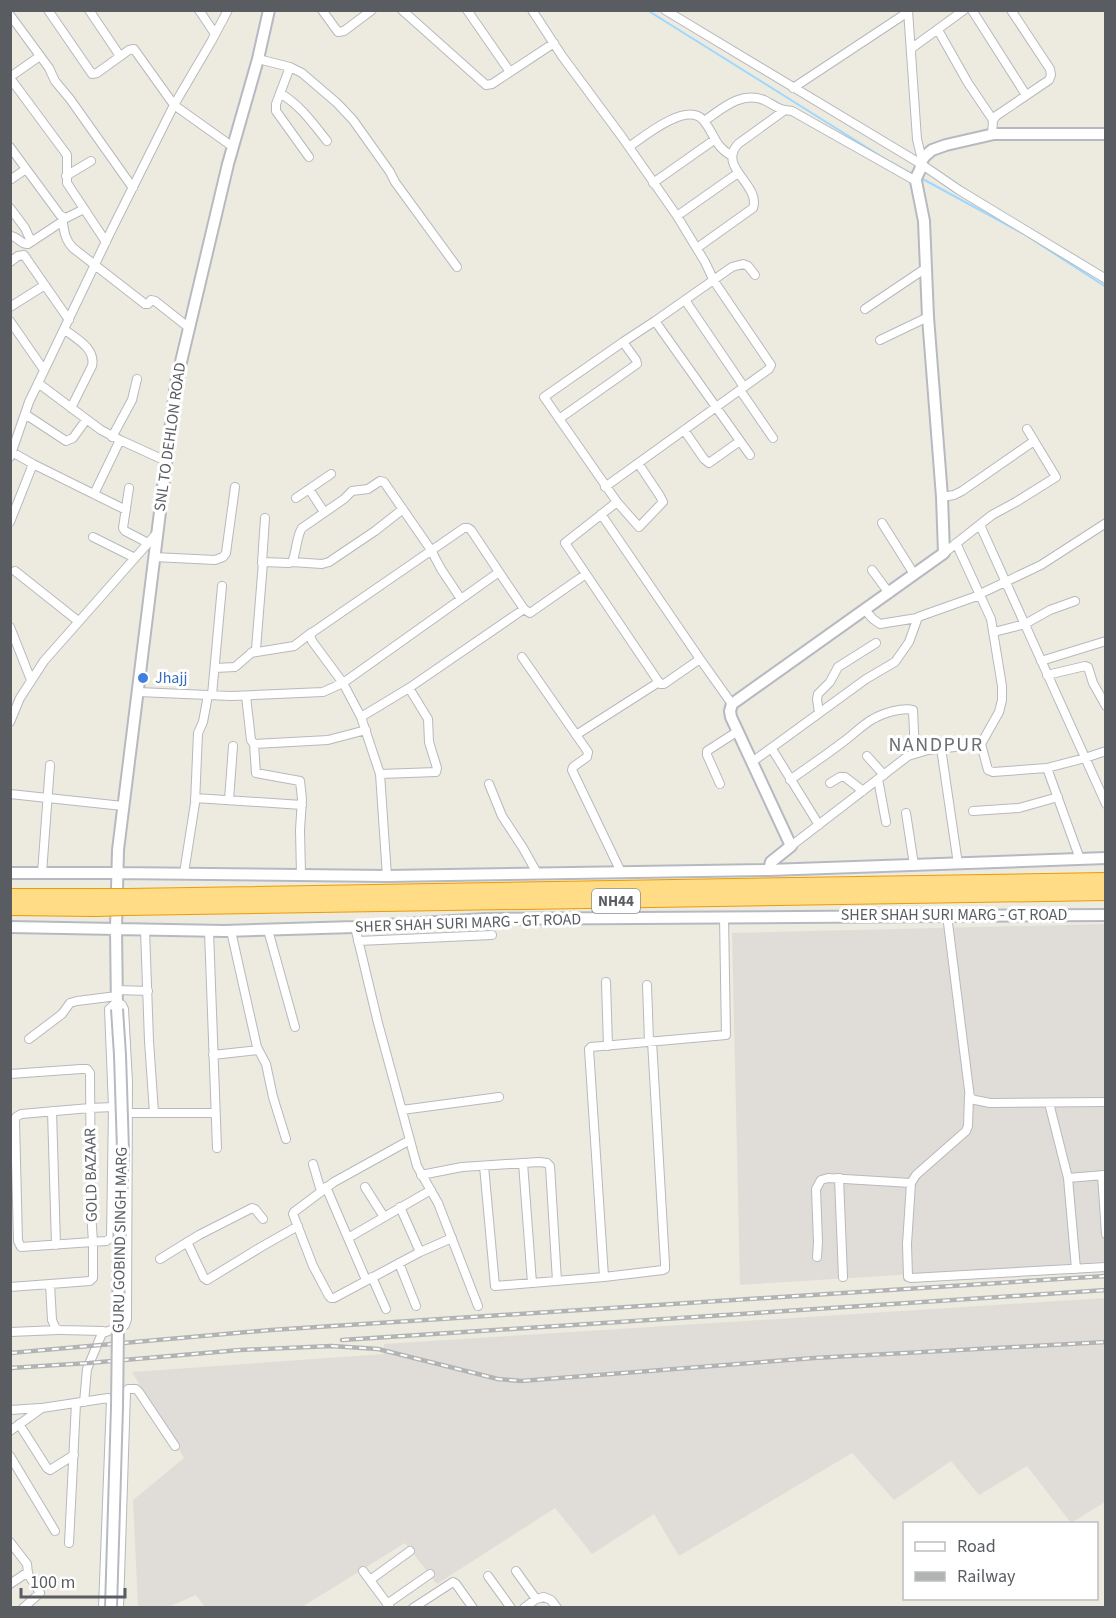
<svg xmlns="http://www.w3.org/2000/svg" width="1116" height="1618" viewBox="0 0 1116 1618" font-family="'Source Sans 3',sans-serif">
	<rect width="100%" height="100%" fill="#edeae0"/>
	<path fill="#e0ddd8" d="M1105,924V1262L740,1285L732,933Z
		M1105,1298V1502L1071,1523L1027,1466L979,1495L951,1461L894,1500L852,1453L679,1556L654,1514L592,1554L555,1508L437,1584L405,1543L302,1607H205L196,1595L168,1607H138L133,1500L184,1458L132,1372L384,1354V1344Z"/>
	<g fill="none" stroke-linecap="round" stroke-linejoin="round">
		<path stroke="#9ed8ff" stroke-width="2" d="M647,10L882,157L914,175
			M919,177L1024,234L1106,287"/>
		<defs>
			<path id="street" d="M48,10L92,74L97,73L129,50L134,49L174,105L233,147
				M89,10L120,56
				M199,10L215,34
				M322,10L338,32L344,31L372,10
				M402,10L486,85L492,84L554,43
				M467,10L510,72
				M532,10L562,56L622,137L677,216L705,262L714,281L771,365L769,369L605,487
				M665,10L921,164L959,190L1106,279
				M908,10L917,139L922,160
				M972,10L1026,95
				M10,15L49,68L55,81L70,99L133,188
				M938,30L968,83L993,120
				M912,48L964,10
				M258,59L290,67L302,73L337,103L353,120L390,172L395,182L457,267
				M290,67L276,104V111L309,157
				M10,77L40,56
				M10,78L67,155V183L106,242
				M793,88L908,12
				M280,93C301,106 312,122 327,141
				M704,121C722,109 740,91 764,100C771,103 777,109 785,110
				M992,135L993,120L996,116L1049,80L1051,75L1050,69L1011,10
				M10,147L60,215L66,218L84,209
				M629,147C643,137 687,101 703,120C715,134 714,146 732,156
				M66,176L91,161
				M10,180L26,169
				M653,183L714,140
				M10,208L25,228L29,237L33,241
				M677,216L738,173
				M62,217C64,229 64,239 73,248L145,304H148L151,300L155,301L188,327
				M10,236C18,236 21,245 28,244L63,221
				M697,248L753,208C761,185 717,167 738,144L785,110L792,111L916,181
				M10,262L18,256L24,255L69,320
				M685,300L744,387
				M10,307L45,285
				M865,309L926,268
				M10,321L44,370
				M655,321L750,455
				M64,329C76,339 96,348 92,366L71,408
				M880,340L928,317
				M623,342L544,397L617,502L639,527L663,502L660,496L638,463
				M38,383L101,430L120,440L166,461
				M740,390L773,438
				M25,414L66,441L73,438L86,420
				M559,419L637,364L636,360L623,342L655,321L732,267L743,264L748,266L755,275
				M684,430L704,459L709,463L740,441
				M112,437L132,400L137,379
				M12,452L33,464L126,510
				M10,457L29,402L111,231L174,105L211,42L228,10
				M129,488L123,528L125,531L148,543
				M309,489L324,512
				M94,494L120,440
				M942,497L954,495L962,491L1034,441
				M296,498L331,474
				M617,502L565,543L660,684H664L700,659
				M601,514L700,659L732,704
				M10,522L33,464
				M882,523L914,574
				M980,525L1106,804
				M93,537L135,558
				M956,543L991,619L1002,686V700L999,712L981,744L988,770L993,772L1047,768L1085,758L1106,751
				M944,553L992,515L1016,502L1056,477L1027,429
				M154,557L215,560L223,557L226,553L235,487
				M292,562L322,564L329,562L375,531L403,509
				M262,563L265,518
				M872,570L889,593
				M15,571L78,621
				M980,594L1041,565L1106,523
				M865,610L873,619L880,624L917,618
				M10,627L31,680
				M994,632L1025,624L1050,610L1075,601
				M251,653L294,646L311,633
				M522,657L588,752L587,757L573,767L572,770L621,872
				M1041,661L1106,641
				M215,668L235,667L256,649L263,562L289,563L292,562C297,551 296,537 302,528L344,499L352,491L368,489L380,481L384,482L431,550L441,569L461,599
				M1047,675L1085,666L1088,667L1093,683L1106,706
				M409,688L524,609
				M138,692L231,696L323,692L343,683L499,572L524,609L530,613L586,574
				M212,695L222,586
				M246,696L251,740L254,744L328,740L366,730
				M819,713L817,699L818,694L830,682L838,667L876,643
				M361,717L409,688L428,719L429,742L437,768L436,772L380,774
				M10,722L20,698L44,661L157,533
				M576,735L659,682
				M254,744L256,773L300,781L302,799L300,830L301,875
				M941,748L958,864
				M772,749L819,825
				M867,756L884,775
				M752,762L866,679L895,662L909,642L918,617L980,595
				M1047,768L1080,859
				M878,779L886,822
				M790,780C808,767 826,755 843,742C853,735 862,725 873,719C883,713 903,707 913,710L915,753
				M830,783L840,777H845L863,791
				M489,784L502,816L523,848L537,873
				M720,784L707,755V751L738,731
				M10,794L123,806
				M195,798L302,805
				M229,800L233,746
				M973,811L1019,808L1058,797
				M906,813L914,865
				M791,846L908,756L928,750L981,744
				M42,873L50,765
				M184,873L195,803L198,733L203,722L208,695
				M387,876L380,774L361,717L343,683L312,641L310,635L313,632L464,528H468L471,530L499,572
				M947,915L970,1098L975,1100L990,1103L1106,1102
				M355,927L378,1023L417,1166L438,1203L478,1306
				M145,930L149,1041L154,1113
				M268,930L295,1027
				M209,931L217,1148
				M231,931L257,1047L266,1064L273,1097L286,1139
				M358,941L492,935
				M606,982L608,1046
				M647,985L649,1041
				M117,990L148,991
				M29,1039L62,1014L70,1003L77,1001L117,996
				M213,1055L258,1050
				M10,1074L81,1069H87L90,1073L91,1212L93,1242V1278L90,1281L10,1287
				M969,1096L968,1126L966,1131L916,1175L911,1183L907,1244L908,1277L911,1278L1106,1267
				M1049,1103L1068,1178L1076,1269
				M402,1110L499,1097
				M52,1111L56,1245
				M129,1113H214
				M410,1140L334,1182L294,1212L293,1214L313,1266L329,1296L331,1298H334L420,1252L452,1238
				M523,1163L532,1283
				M313,1164L321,1191
				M484,1166L495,1286L604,1277L663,1270L665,1269V1264L652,1041
				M421,1175L462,1167L539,1162L547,1163L550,1166L557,1281
				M1102,1175L1106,1234
				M839,1178L843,1277
				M1068,1178L1104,1175
				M326,1187L366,1280
				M365,1187L384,1217
				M400,1207L420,1252
				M348,1238L431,1190
				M187,1242L204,1278L207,1280L261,1247L298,1226
				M817,1257L818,1242L816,1189L821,1180L828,1178L911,1183
				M160,1259L199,1235L252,1208L255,1209L263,1219
				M399,1263L416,1306
				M372,1277L386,1309
				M604,1277L589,1049L591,1047L726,1035L724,917
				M50,1284L52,1320L56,1329L60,1330L103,1331L87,1369L84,1402
				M10,1332L58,1330
				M103,1333L125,1325L127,1319L128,1082L124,1009L122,1005L117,1002L109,1009L113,1107L111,1238L106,1241L21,1247L18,1241L15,1121L16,1117L21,1114L90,1108L113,1107
				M10,1410L40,1408
				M19,1424L47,1468L50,1470L74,1455
				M10,1431L42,1408L108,1398L111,1400L103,1608
				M10,1456L55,1531
				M10,1542L27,1564L28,1574L40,1593L23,1608
				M69,1543L76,1403
				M363,1571L389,1606
				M516,1571L536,1599
				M488,1576L511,1608
				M370,1580L410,1551
				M10,1584L28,1572
				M387,1604L430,1574
				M119,1608L126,1392L128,1389H136L139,1392L175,1446
				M413,1608L453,1582L456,1584L473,1608
				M524,1608L536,1599L544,1597L551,1600L557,1608"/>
			<path id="secondary" d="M769,870L771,862L791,846L731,717L730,711L732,704L944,553L942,497L928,317L924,221L916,181V178L920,170L922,160L925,156L932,150L946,145L994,134H1106
				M10,873H117L387,876L769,870L1106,858
				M10,927L224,931L355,927L485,919L1106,915
				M117,1009L116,929L118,850L176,383L228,164L258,59L269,10"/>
			<path id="highway" d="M10,896H96
				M126,896L1106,880
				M10,908L96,909
				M126,908L1106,893"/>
		</defs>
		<use href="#street" stroke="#b6b9be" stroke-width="10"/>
		<use href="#secondary" stroke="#b6bac0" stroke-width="14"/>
		<use href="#highway" stroke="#ed9c00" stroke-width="16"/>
		<use href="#street" stroke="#fff" stroke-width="8"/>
		<use href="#secondary" stroke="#fff" stroke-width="10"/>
		<use href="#highway" stroke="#ffdc85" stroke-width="14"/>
		<defs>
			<path id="rail" d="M342,1340L1106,1290
				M10,1353L271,1330L1106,1276
				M10,1368L89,1363L240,1350L331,1346L378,1349L498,1379L521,1381L814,1358L1106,1342"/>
		</defs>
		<use href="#rail" stroke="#b2b3b3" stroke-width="4.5"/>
		<use href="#rail" stroke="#fff" stroke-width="2" stroke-dasharray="7" stroke-linecap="butt"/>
		<defs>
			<path id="secondary-bridge" d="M111,1608L117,1407L119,1247L123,1150L120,1055L117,1009"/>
			<path id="highway-bridge" d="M96,896H126
				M96,909L126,908"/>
		</defs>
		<use href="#secondary-bridge" stroke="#b6bac0" stroke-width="14" stroke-linecap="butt"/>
		<use href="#highway-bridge" stroke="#ed9c00" stroke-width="16" stroke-linecap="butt"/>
		<use href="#secondary-bridge" stroke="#fff" stroke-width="10"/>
		<use href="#highway-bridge" stroke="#ffdc85" stroke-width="14"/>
	</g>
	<circle fill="#3f7fe0" stroke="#fff" stroke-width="2" cx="143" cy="678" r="6"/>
	<g text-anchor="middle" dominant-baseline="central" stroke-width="6" stroke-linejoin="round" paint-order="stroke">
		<rect fill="#fff" stroke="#8b8e91" stroke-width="1.5" x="592" y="889" width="48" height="24" rx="4.5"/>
		<g font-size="15" font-weight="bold" fill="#595d62">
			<text x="616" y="901">NH44</text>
		</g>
		<g font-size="16" fill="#595d62" stroke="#fff">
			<text transform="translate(170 437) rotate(-82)">SNL TO DEHLON ROAD</text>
			<text x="954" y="915">SHER SHAH SURI MARG - GT ROAD</text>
			<text transform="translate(468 923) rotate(-2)">SHER SHAH SURI MARG - GT ROAD</text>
			<text transform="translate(91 1175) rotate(-91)">GOLD BAZAAR</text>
			<text transform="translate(120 1240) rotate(-89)">GURU GOBIND SINGH MARG</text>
		</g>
		<g font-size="16" fill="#366cbe" stroke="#fff" text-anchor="start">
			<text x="155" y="678">Jhajj</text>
		</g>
		<g font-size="20" letter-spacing="1.5" fill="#6a6f74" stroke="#fff">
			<text x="936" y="745">NANDPUR</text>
		</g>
	</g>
	<rect width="1116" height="1618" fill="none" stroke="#595d62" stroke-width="24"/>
	<rect x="903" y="1522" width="195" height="78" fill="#ffffff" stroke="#bdbec0" stroke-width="1.5"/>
	<rect x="915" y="1542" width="30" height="9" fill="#ffffff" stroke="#bdbec0" stroke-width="1.5"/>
	<text x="957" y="1552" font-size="18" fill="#595d62">Road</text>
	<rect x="915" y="1572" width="30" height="9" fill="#b2b3b3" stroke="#bdbec0" stroke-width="1.5"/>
	<text x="957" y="1582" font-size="18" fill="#595d62">Railway</text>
	<path d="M21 1588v9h104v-9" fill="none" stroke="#595d62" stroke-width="3"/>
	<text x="30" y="1588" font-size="18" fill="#595d62" stroke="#ffffff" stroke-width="4.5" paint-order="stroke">100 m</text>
</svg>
